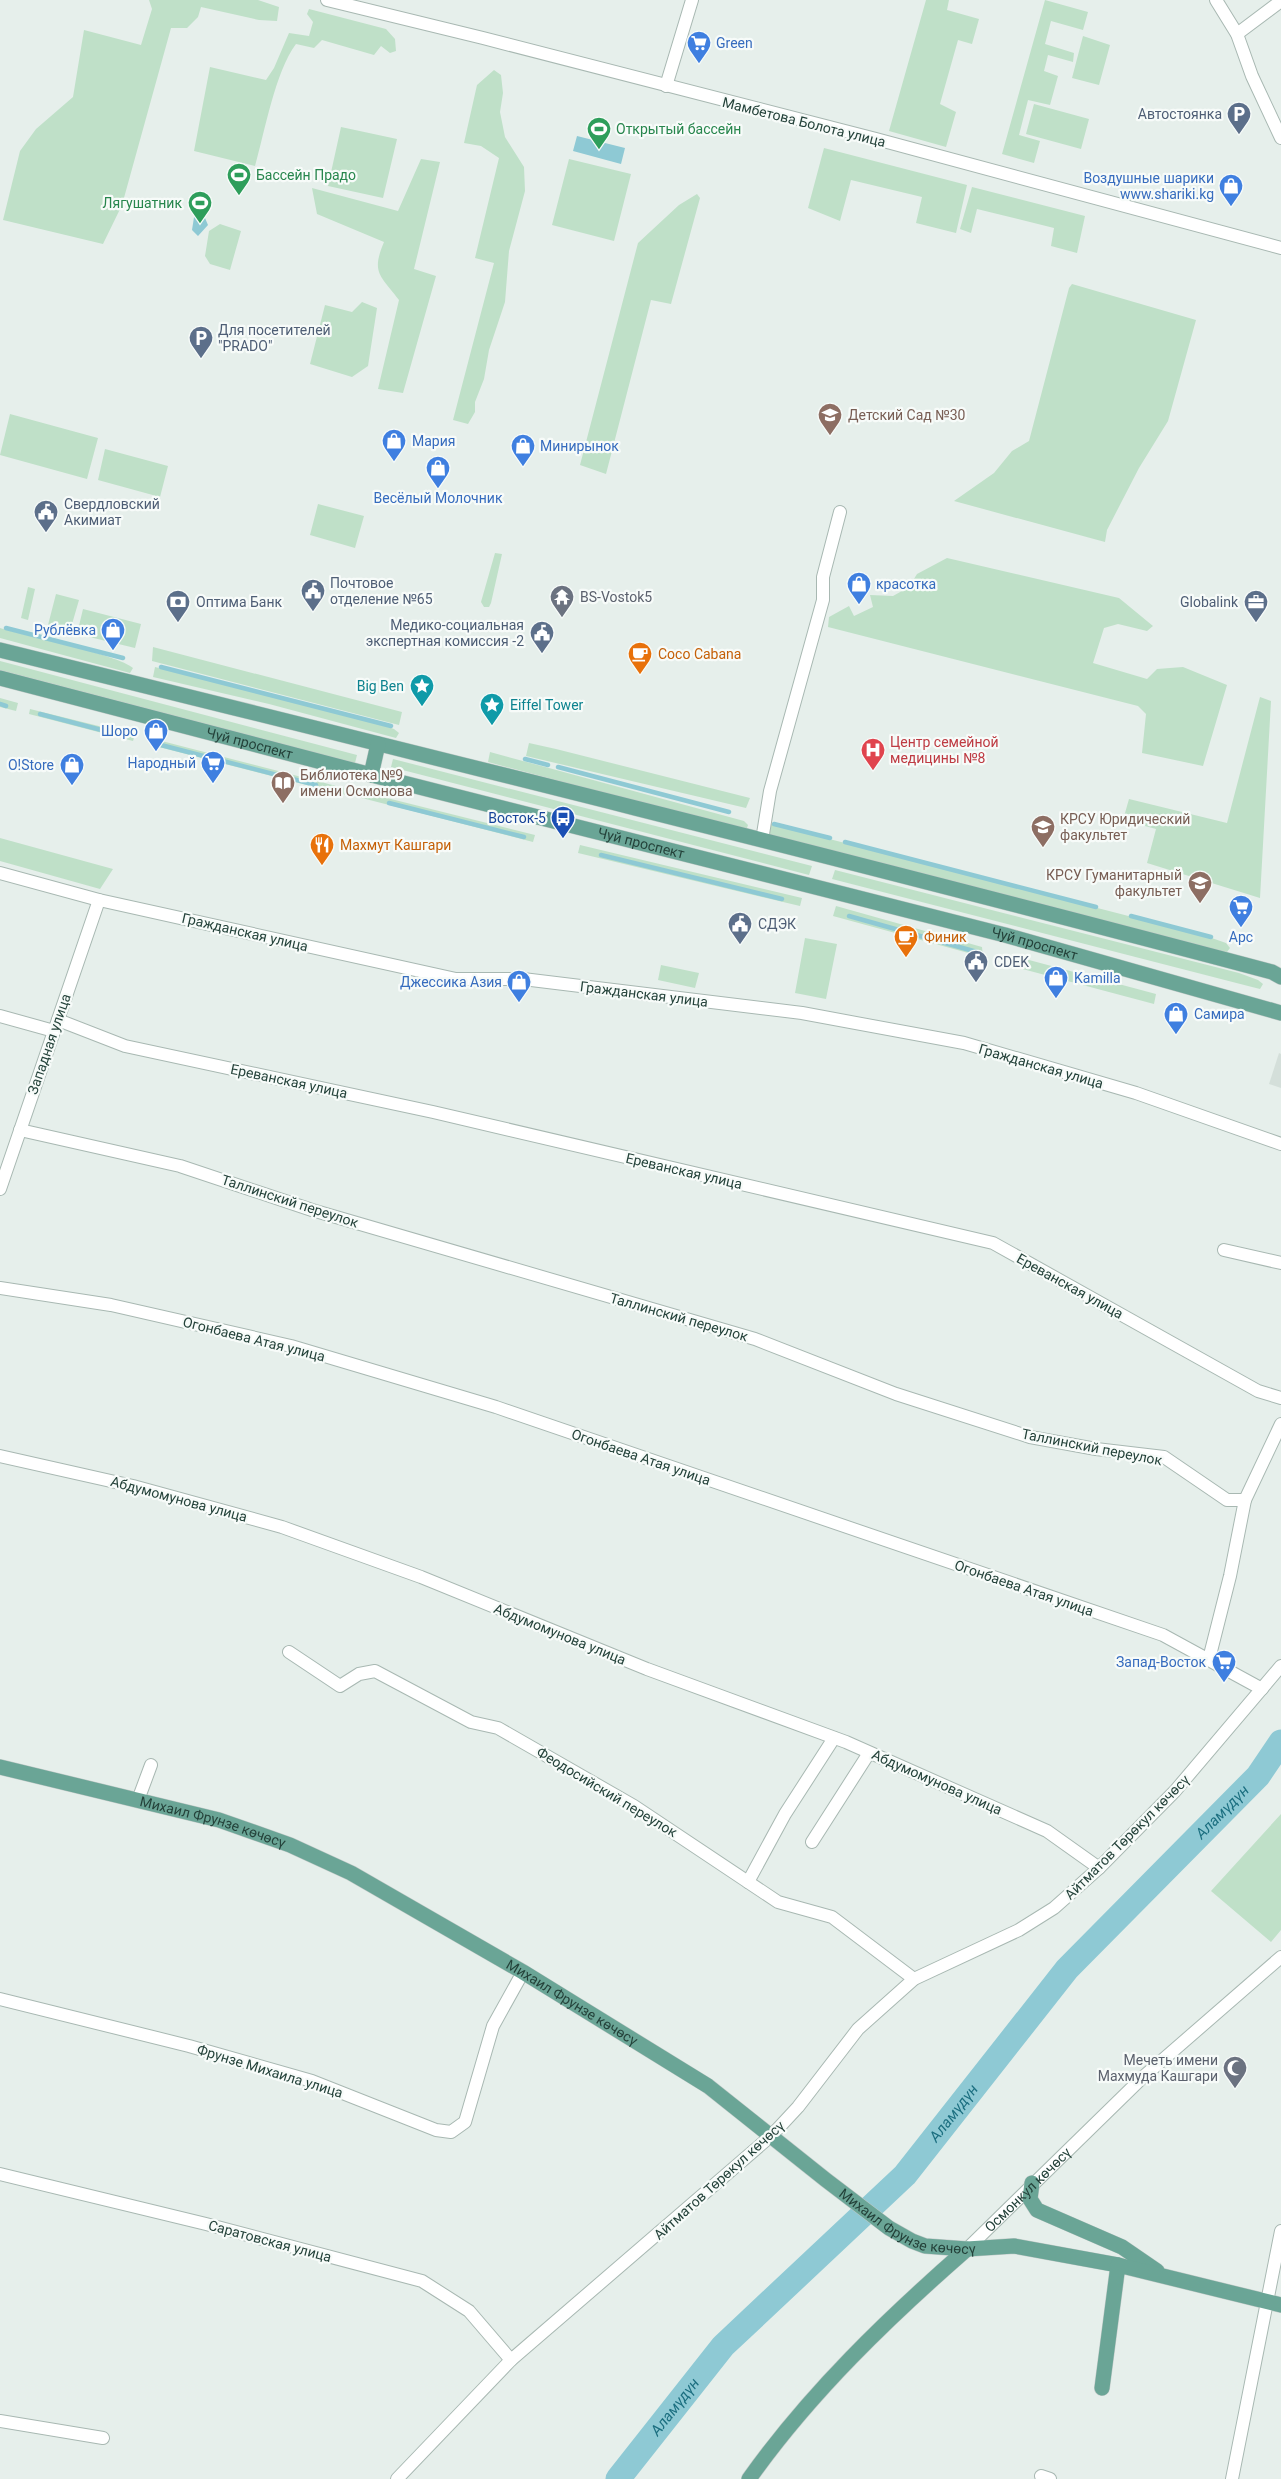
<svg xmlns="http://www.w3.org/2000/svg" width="1281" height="2479" viewBox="0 0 1281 2479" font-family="Roboto,sans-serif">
	<rect width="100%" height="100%" fill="#e6efeb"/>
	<path fill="#d4dfda" d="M1279,1053L1281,1054V1088L1269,1084Z"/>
	<path fill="#bfe0c8" d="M149,0H258L279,7L277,21L259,20L201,7L198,17L187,28H171L122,205L103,244L3,220L20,151L36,129L73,97L84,30L141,45L152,9Z
		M926,0H949L947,10L979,19L972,44L958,40L940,104L956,112L946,147L889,131Z
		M1045,0L1088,12L1083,30L1051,21L1045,44L1074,53L1073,62L1048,55L1044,71L1058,76L1050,105L1028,100L1019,135L1040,141L1034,163L1002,154Z
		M309,9L386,29L395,39L396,51L390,53L381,46L374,55L322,40L314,48L296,44C275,72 265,131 255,166L194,151L210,67L266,80L274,68L289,33L309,36L313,22L307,14Z
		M1083,36L1110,45L1099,85L1072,78Z
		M494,70L501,75L503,93L500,112L505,137L524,167L525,191L509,251L505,302L489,350L484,379L475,402V412L468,424L453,420L494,263L475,258L499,158L481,146L464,143L477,85Z
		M1034,104L1089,119L1081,149L1026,134Z
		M341,127L397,139L383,198L328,186Z
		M824,148L967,185L956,233L916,223L922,197L851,180L840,221L808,208Z
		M421,159L440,162L414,269L436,276L403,393L378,389L399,300C380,275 371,273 384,242L317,214L312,188L398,211Z
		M569,159L631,174L614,241L552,225Z
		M972,187L1085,216L1077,253L1051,246L1054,228L977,209L971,233L960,229Z
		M697,194L700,198L671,304L651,300L606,474L580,465L638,243L679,205Z
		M220,224L241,231L230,270L210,264L205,256L209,231Z
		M1072,284L1196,320L1168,421L1139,468L1107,530L1105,542L954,501L994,473L1012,451L1029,441L1069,288Z
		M362,302L377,308L368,366L352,377L310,364L325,305L352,312Z
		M10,414L98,438L87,479L0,455Z
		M105,449L168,466L160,497L98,480Z
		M318,504L364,516L355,548L310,535Z
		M495,553L502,554L491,603L489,607H484L481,602Z
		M947,558L1119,598L1153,626L1147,631L1118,624L1104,628L1093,663L1147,679L1157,669L1183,667L1227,685L1203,766L1142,753L1146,714L1138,706L828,627L829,617L849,606L854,616L873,607L870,595L893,596L909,587L917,574Z
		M28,587L35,589L28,620L21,618Z
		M56,594L79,600L70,631L48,625Z
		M83,609L141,624L135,648L77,634Z
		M0,628C24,635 119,655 133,668L130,673L0,638Z
		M153,647L402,712L399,725L152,661Z
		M0,661L357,755L355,763L0,670Z
		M155,667L375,722L394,729L399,733L396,738L269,704L153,677Z
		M1260,697L1271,701L1260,898L1147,863L1156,829L1123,820L1129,799L1227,823Z
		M0,698L18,703L16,711L0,707Z
		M30,709L135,735L133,741L29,714Z
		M154,739L348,789L346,795L151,745Z
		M529,743L556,749L750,798L746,808L526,756Z
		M490,752L744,821L748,825L746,831L488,762Z
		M393,759L812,866L809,875L391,767Z
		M355,790L535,835L533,842L354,796Z
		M771,824L1206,936L1226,943L1230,948L1227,952L1220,951L769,835Z
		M0,838L113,869L100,889L0,861Z
		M580,845L802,898L800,906L578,853Z
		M835,870L1239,973L1258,980L1263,984L1260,989L1252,987L832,879Z
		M836,906L982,947L983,957L833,916Z
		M805,938L837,944L826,999L795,993Z
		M1007,954L1156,994L1154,1004L1004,964Z
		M661,965L699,973L695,988L658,980Z
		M1281,1814V1930L1271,1942L1211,1891Z"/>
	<path fill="#8ec9d4" d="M577,136L625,148L621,164L573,151Z
		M195,211L205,218L208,225L198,236L192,230Z"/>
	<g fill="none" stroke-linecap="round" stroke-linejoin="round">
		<path stroke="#8ec9d4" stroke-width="4.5" d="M6,628L123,658
			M161,667L391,726
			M0,704L6,706
			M40,714L113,733
			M157,744L316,785
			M525,759L548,765
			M558,767L729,812
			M389,803L524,837
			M774,824L830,838
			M845,842L1096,907
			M601,855L782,899
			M849,916L977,952
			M1131,916L1211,937"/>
		<path stroke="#8ec9d4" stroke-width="25" id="s1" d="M618,2479L723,2346L905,2175L1067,1969L1258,1776L1281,1742"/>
		<defs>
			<g id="minor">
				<path d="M327,0L483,38L876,139L1281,248"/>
				<path d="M1216,0L1237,34L1252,76L1281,138"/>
				<path d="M1237,34L1281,1"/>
				<path d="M666,86L692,0"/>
				<path d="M762,840L770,791L823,600V577L840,512"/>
				<path d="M0,873L99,900L456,979H523L802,1013L964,1043L1136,1093L1281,1144"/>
				<path d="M0,1016L54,1031"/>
				<path d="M58,1020L125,1046L433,1112L993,1243L1258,1391L1281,1398"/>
				<path d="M20,1130L180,1166L312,1210L755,1339L896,1394L1030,1437L1096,1449L1164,1457L1227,1500H1245L1281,1424"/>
				<path d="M0,1189L99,900"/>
				<path d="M1224,1250L1281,1263"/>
				<path d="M0,1288L111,1305L291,1346L496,1407L1163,1635L1262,1689"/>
				<path d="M0,1456L133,1486L282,1527L421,1577L647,1669L846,1742L1047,1831L1099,1868"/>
				<path d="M289,1652L340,1686L359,1674L375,1671L471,1722L498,1728L634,1806L778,1902L832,1917L914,1979"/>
				<path d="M1209,1659L1230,1576L1245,1500"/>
				<path d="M138,1800L151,1765"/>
				<path d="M812,1842L869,1753"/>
				<path d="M748,1882L785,1814L834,1738"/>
				<path d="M0,1999L189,2046L312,2081L436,2130L451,2132L465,2122L493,2026L523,1972"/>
				<path d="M0,2174L206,2224L422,2281L469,2311L511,2360"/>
				<path id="s2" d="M967,2249L1143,2077L1281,1957"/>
				<path d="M0,2421L103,2438"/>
				<path d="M1041,2476L1050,2479"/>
				<path d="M397,2479L511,2360L772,2135L798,2107L858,2029L914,1979L1019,1930L1054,1908L1099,1868L1175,1791L1281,1666"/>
				<path d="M1232,2479L1281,2231"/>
			</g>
			<g id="major">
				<path d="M0,650C425,755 849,860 1272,972L1281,977"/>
				<path id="s3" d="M0,678L360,772L1005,935L1281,1013"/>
				<path d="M371,775L378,744"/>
				<path id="s4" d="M0,1767L219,1820L290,1845L351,1873L523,1972L708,2086L826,2180L889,2228L912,2241L925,2246L967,2249L1014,2246L1118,2265"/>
				<path d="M1032,2183L1030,2199L1037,2210L1122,2247L1157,2271"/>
				<path d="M1102,2388L1118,2265L1281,2305"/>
				<path d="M749,2479C810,2393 888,2318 967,2249"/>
			</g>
		</defs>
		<use href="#minor" stroke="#a8b8b2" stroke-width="14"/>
		<use href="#major" stroke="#c2cac8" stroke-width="16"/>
		<use href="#minor" stroke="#fff" stroke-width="12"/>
		<use href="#major" stroke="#6aa596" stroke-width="15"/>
	</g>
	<defs>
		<symbol id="supermarket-pin" viewBox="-11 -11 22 30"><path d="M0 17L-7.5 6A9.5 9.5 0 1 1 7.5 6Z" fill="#3f7fe0" stroke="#f7fbf9"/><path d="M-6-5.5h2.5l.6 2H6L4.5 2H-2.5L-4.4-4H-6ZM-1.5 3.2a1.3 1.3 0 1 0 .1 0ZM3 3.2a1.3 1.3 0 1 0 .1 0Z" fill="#fff"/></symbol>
		<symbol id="parking-pin" viewBox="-11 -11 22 30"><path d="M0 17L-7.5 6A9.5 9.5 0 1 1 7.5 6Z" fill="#5c6f8a" stroke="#f7fbf9"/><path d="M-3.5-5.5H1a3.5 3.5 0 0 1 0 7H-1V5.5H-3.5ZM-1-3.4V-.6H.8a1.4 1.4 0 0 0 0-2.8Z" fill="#fff"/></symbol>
		<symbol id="stadium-pin" viewBox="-11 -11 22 30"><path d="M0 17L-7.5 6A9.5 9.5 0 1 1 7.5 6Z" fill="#2e9e5b" stroke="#f7fbf9"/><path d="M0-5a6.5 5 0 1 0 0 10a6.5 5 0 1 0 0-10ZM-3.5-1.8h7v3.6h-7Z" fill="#fff"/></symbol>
		<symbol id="shop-pin" viewBox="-11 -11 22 30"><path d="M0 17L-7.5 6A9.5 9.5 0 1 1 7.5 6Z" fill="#3f7fe0" stroke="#f7fbf9"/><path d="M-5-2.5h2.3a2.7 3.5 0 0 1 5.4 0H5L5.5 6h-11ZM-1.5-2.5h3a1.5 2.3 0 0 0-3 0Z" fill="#fff"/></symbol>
		<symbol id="school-pin" viewBox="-11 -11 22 30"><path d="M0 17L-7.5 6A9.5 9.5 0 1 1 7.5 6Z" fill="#8d6e63" stroke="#f7fbf9"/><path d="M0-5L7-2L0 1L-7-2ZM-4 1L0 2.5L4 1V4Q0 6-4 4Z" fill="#fff"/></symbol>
		<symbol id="civic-pin" viewBox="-11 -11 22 30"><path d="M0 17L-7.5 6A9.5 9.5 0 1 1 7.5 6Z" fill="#5c6f8a" stroke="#f7fbf9"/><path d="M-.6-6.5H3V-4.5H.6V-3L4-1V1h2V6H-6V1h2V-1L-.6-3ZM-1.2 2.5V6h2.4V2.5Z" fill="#fff"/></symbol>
		<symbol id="temple-pin" viewBox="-11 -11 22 30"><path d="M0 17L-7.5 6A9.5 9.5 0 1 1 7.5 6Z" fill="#6b7280" stroke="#f7fbf9"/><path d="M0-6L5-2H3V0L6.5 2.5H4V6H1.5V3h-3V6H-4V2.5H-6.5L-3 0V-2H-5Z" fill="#fff"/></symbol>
		<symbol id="bank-pin" viewBox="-11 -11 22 30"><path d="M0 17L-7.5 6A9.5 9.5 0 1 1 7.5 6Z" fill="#5c6f8a" stroke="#f7fbf9"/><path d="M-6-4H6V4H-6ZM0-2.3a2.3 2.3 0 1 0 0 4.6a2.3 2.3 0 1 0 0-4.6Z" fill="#fff"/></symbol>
		<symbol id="office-pin" viewBox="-11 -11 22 30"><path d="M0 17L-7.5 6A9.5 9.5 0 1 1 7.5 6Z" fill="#5c6f8a" stroke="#f7fbf9"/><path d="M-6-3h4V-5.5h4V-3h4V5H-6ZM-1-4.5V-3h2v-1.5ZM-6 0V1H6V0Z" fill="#fff"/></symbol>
		<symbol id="cafe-pin" viewBox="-11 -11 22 30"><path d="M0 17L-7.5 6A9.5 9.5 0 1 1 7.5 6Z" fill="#e8710a" stroke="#f7fbf9"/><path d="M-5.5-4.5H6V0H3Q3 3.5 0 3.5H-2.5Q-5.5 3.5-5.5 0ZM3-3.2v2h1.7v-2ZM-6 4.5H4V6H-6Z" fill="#fff"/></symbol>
		<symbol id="sight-pin" viewBox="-11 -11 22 30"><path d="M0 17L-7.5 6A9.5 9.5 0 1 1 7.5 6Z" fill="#0f9aa8" stroke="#f7fbf9"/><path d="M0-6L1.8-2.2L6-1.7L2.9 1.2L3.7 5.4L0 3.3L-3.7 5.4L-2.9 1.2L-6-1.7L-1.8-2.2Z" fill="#fff"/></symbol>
		<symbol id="hospital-pin" viewBox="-11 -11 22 30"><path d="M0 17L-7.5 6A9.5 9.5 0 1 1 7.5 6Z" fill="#e0444e" stroke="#f7fbf9"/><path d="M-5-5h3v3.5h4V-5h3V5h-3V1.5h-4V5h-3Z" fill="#fff"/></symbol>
		<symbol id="library-pin" viewBox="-11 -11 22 30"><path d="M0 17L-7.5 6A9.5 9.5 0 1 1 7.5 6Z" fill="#8d6e63" stroke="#f7fbf9"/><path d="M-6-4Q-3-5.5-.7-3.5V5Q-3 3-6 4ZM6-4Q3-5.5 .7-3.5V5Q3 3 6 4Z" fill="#fff"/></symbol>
		<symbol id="bus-pin" viewBox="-11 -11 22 30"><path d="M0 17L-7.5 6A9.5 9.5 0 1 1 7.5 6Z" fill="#1a4fb4" stroke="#f7fbf9"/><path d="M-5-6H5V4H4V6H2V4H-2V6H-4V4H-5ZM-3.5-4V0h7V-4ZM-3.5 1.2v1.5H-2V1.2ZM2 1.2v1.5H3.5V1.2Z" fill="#fff"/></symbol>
		<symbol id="university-pin" viewBox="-11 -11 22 30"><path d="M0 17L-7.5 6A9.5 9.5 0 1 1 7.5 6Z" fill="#8d6e63" stroke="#f7fbf9"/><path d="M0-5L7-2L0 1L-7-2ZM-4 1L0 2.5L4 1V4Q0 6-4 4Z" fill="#fff"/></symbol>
		<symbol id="restaurant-pin" viewBox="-11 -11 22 30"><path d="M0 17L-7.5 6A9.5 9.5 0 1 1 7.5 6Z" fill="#e8710a" stroke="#f7fbf9"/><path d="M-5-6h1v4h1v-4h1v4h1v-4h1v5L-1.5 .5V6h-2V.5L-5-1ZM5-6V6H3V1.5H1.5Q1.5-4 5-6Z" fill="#fff"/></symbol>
		<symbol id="mosque-pin" viewBox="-11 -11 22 30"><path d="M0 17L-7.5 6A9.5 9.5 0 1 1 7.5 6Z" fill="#6b7280" stroke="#f7fbf9"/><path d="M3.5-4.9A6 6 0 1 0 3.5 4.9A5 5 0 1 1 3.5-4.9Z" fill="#fff"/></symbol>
	</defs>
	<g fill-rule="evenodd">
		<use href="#supermarket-pin" x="685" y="29" width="28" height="38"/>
		<use href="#parking-pin" x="1225" y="100" width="28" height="38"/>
		<use href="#stadium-pin" x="585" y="115" width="28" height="38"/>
		<use href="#stadium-pin" x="225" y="161" width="28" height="38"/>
		<use href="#shop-pin" x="1217" y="172" width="28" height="38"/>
		<use href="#stadium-pin" x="186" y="189" width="28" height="38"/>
		<use href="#parking-pin" x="187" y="324" width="28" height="38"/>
		<use href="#school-pin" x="816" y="401" width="28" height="38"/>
		<use href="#shop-pin" x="380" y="427" width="28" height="38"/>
		<use href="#shop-pin" x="509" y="432" width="28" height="38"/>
		<use href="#shop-pin" x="424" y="454" width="28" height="38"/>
		<use href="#civic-pin" x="32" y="498" width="28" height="38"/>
		<use href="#shop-pin" x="845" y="570" width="28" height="38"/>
		<use href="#civic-pin" x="299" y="577" width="28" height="38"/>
		<use href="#temple-pin" x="548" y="583" width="28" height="38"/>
		<use href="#bank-pin" x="164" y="588" width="28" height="38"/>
		<use href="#office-pin" x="1242" y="588" width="28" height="38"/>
		<use href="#shop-pin" x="99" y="616" width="28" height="38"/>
		<use href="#civic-pin" x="528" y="619" width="28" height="38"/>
		<use href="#cafe-pin" x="626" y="640" width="28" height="38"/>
		<use href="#sight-pin" x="408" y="672" width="28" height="38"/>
		<use href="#sight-pin" x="478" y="691" width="28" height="38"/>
		<use href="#shop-pin" x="142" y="717" width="28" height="38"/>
		<use href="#hospital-pin" x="859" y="736" width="28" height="38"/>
		<use href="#supermarket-pin" x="199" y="749" width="28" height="38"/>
		<use href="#shop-pin" x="58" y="751" width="28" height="38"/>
		<use href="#library-pin" x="269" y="769" width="28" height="38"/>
		<use href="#bus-pin" x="549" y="804" width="28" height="38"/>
		<use href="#university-pin" x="1029" y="813" width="28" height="38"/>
		<use href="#restaurant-pin" x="308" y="831" width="28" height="38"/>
		<use href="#university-pin" x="1186" y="869" width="28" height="38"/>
		<use href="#supermarket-pin" x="1227" y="893" width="28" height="38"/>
		<use href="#civic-pin" x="726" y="910" width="28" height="38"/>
		<use href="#cafe-pin" x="892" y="923" width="28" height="38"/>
		<use href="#civic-pin" x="962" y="948" width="28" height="38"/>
		<use href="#shop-pin" x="1042" y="964" width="28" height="38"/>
		<use href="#shop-pin" x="505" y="968" width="28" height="38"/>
		<use href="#shop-pin" x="1162" y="1000" width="28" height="38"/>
		<use href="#supermarket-pin" x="1210" y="1648" width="28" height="38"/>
		<use href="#mosque-pin" x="1221" y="2054" width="28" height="38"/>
	</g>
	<g text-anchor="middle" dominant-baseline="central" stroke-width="4.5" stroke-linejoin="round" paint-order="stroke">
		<g font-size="14" fill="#366cbe" stroke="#f7fbf9" text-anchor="end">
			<text x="716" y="43" text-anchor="start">Green</text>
			<text x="1214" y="178">Воздушные шарики<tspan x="1214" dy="16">www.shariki.kg</tspan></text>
			<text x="412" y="441" text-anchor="start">Мария</text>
			<text x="540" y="446" text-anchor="start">Минирынок</text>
			<text x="438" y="498" text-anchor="middle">Весёлый Молочник</text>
			<text x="876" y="584" text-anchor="start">красотка</text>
			<text x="96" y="630">Рублёвка</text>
			<text x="138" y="731">Шоро</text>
			<text x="196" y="763">Народный</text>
			<text x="54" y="765">O!Store</text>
			<text x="1241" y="937" text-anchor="middle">Арс</text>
			<text x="1074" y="978" text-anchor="start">Kamilla</text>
			<text x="502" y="982">Джессика Азия</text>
			<text x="1194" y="1014" text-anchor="start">Самира</text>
			<text x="1206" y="1662">Запад-Восток</text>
		</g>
		<g font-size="14" fill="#4e5e75" stroke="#f7fbf9" text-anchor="start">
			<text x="1222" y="114" text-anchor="end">Автостоянка</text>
			<text x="218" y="330">Для посетителей<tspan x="218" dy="16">"PRADO"</tspan></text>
			<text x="64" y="504">Свердловский<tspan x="64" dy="16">Акимиат</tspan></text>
			<text x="330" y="583">Почтовое<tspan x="330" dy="16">отделение №65</tspan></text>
			<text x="196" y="602">Оптима Банк</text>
			<text x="1238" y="602" text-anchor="end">Globalink</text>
			<text x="524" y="625" text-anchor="end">Медико-социальная<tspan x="524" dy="16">экспертная комиссия -2</tspan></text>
			<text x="758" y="924">СДЭК</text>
			<text x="994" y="962">CDEK</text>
		</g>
		<g font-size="14" fill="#24423a" stroke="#f7fbf9">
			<text transform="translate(804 122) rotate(14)">Мамбетова Болота улица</text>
			<text stroke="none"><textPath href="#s3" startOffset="258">Чуй проспект</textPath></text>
			<text stroke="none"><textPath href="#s3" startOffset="662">Чуй проспект</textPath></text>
			<text transform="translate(245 932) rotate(13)">Гражданская улица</text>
			<text stroke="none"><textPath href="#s3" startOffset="1068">Чуй проспект</textPath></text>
			<text transform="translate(644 994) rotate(7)">Гражданская улица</text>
			<text transform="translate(49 1044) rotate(-71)">Западная улица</text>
			<text transform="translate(1041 1066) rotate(16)">Гражданская улица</text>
			<text transform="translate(289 1081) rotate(12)">Ереванская улица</text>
			<text transform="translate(684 1171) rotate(13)">Ереванская улица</text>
			<text transform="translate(290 1201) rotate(18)">Таллинский переулок</text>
			<text transform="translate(1070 1286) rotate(29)">Ереванская улица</text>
			<text transform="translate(679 1317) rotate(16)">Таллинский переулок</text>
			<text transform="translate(254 1339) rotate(14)">Огонбаева Атая улица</text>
			<text transform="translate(1092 1447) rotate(11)">Таллинский переулок</text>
			<text transform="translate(641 1457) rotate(19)">Огонбаева Атая улица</text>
			<text transform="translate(179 1499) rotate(15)">Абдумомунова улица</text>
			<text transform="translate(1024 1588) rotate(19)">Огонбаева Атая улица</text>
			<text transform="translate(560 1634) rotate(22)">Абдумомунова улица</text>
			<text transform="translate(937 1782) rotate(24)">Абдумомунова улица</text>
			<text transform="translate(607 1792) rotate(31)">Феодосийский переулок</text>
			<text stroke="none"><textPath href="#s4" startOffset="220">Михаил Фрунзе көчөсү</textPath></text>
			<text transform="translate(1127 1837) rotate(-45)">Айтматов Төрөкул көчөсү</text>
			<text stroke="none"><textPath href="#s4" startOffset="624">Михаил Фрунзе көчөсү</textPath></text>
			<text transform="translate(270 2071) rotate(17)">Фрунзе Михаила улица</text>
			<text transform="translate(719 2180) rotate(-42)">Айтматов Төрөкул көчөсү</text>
			<text stroke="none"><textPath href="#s2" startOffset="85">Осмонкул көчөсү</textPath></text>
			<text stroke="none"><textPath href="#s4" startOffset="1029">Михаил Фрунзе көчөсү</textPath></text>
			<text transform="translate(270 2241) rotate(15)">Саратовская улица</text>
		</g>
		<g font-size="14" fill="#27864d" stroke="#f7fbf9" text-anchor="start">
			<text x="616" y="129">Открытый бассейн</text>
			<text x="256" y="175">Бассейн Прадо</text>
			<text x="182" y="203" text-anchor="end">Лягушатник</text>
		</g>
		<g font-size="14" fill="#785e54" stroke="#f7fbf9" text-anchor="start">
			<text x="848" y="415">Детский Сад №30</text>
			<text x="300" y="775">Библиотека №9<tspan x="300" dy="16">имени Осмонова</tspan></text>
			<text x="1060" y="819">КРСУ Юридический<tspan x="1060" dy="16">факультет</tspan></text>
			<text x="1182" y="875" text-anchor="end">КРСУ Гуманитарный<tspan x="1182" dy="16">факультет</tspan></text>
		</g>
		<g font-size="14" fill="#5b616d" stroke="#f7fbf9" text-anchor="start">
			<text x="580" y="597">BS-Vostok5</text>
			<text x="1218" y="2060" text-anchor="end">Мечеть имени<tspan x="1218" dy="16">Махмуда Кашгари</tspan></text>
		</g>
		<g font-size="14" fill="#c56008" stroke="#f7fbf9" text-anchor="start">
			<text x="658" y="654">Coco Cabana</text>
			<text x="340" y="845">Махмут Кашгари</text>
			<text x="924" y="937">Финик</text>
		</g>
		<g font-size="14" fill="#0d838f" stroke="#f7fbf9" text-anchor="end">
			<text x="404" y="686">Big Ben</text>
			<text x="510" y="705" text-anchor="start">Eiffel Tower</text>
		</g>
		<g font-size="14" fill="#be3a42" stroke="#f7fbf9" text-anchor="start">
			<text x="890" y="742">Центр семейной<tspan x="890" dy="16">медицины №8</tspan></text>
		</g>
		<g font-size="14" fill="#164399" stroke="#f7fbf9" text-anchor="end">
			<text x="546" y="818">Восток-5</text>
		</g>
		<g font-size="15" font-style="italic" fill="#1c6f80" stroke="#f7fbf9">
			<text stroke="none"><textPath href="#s1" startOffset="902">Аламүдүн</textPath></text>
			<text stroke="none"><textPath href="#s1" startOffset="498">Аламүдүн</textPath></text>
			<text stroke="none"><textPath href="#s1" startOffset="92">Аламүдүн</textPath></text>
		</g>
	</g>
</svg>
